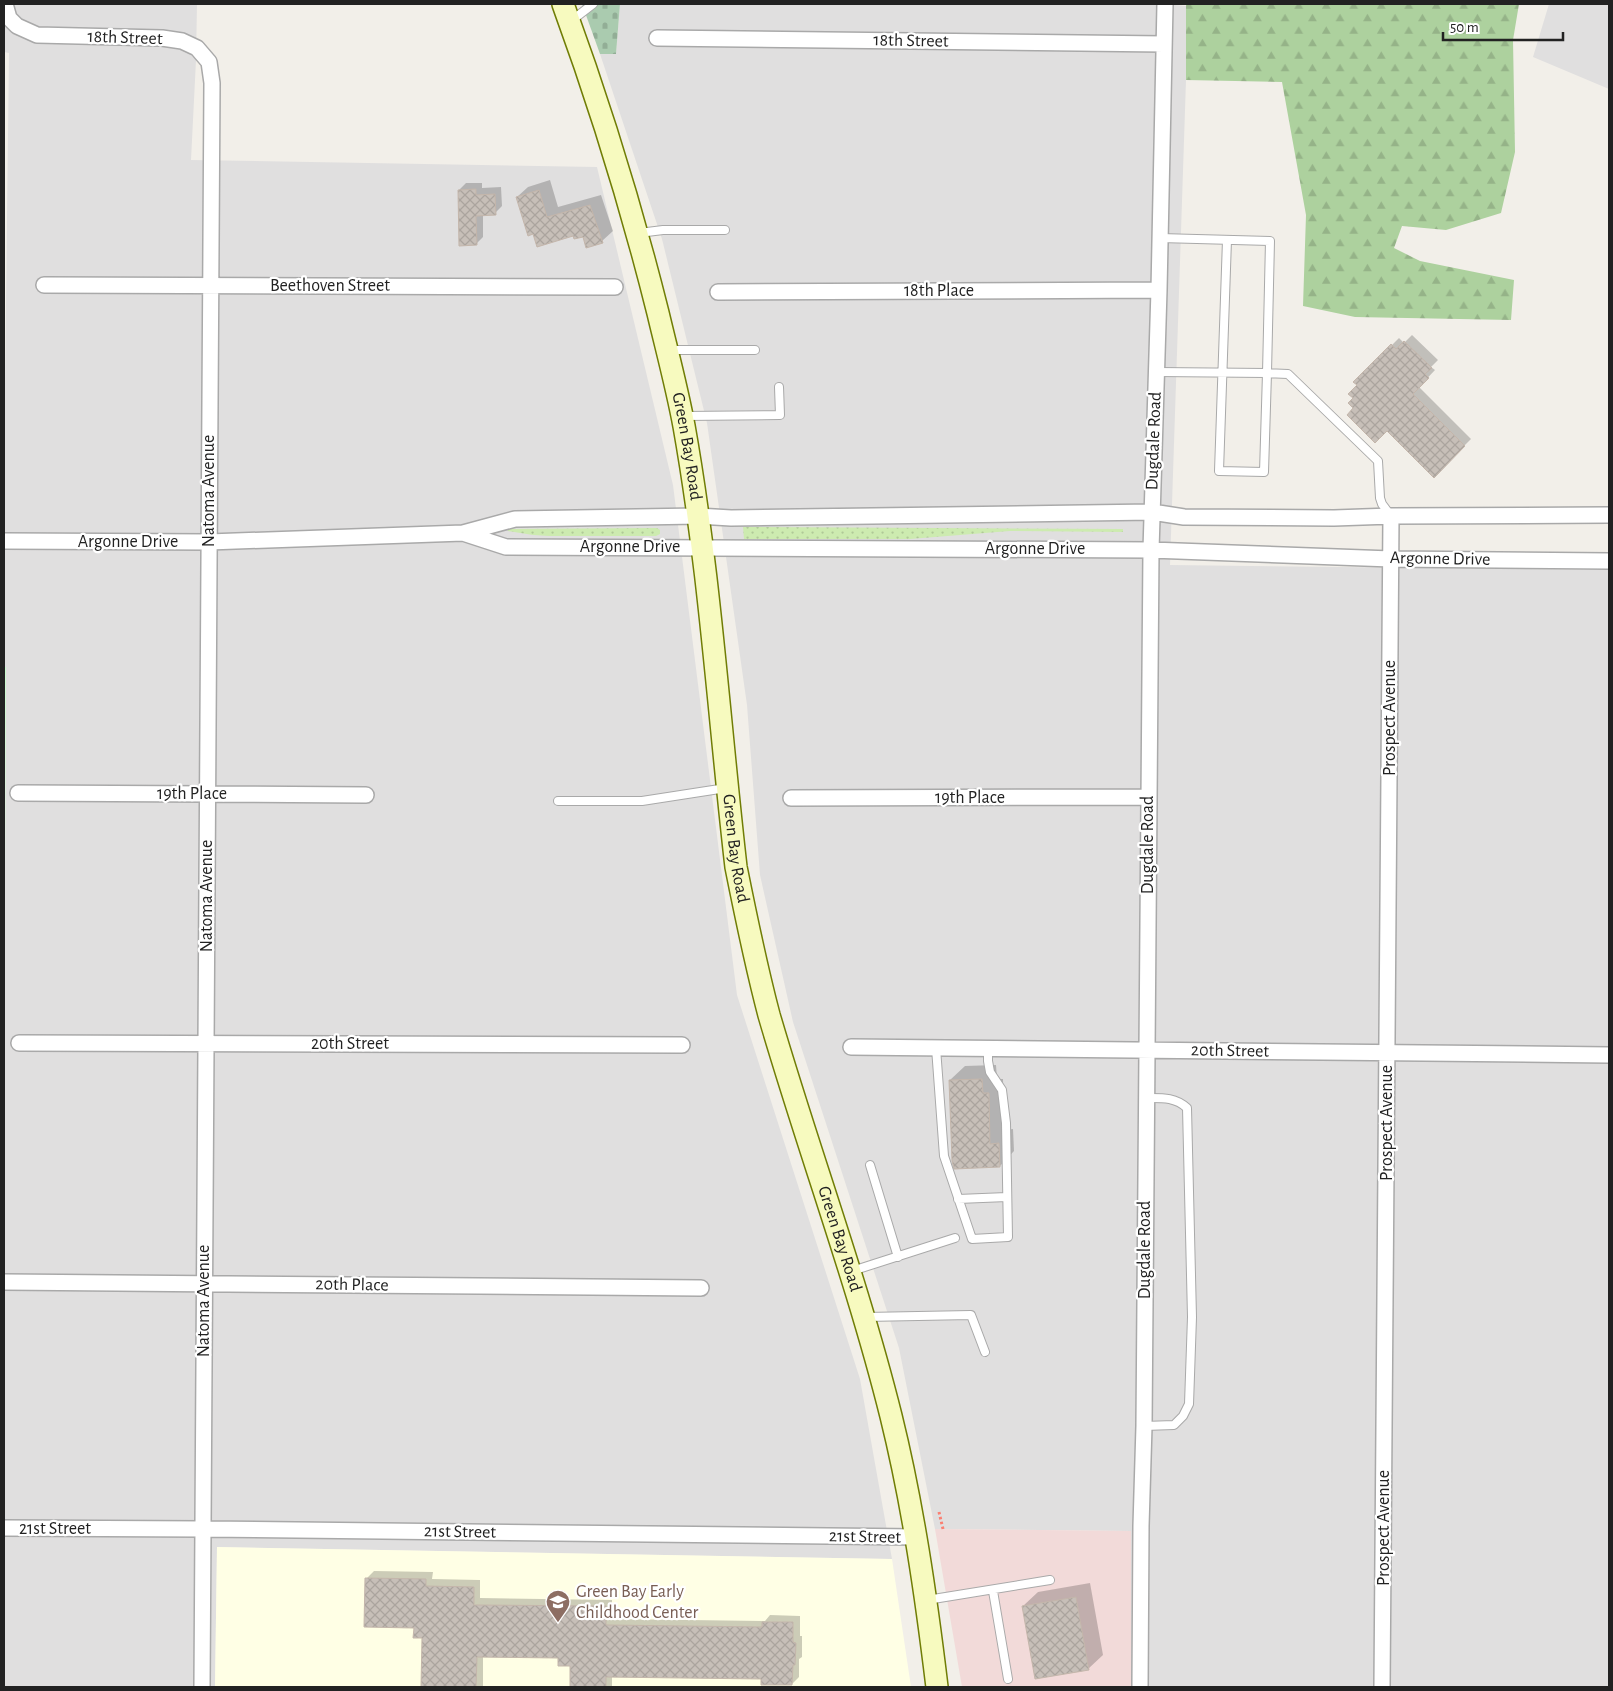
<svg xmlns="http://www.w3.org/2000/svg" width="1613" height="1691" viewBox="0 0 1613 1691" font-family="'Alegreya Sans',sans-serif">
	<defs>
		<pattern id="grass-dots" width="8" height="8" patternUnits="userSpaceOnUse" patternTransform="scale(1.25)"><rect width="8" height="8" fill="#cdebb0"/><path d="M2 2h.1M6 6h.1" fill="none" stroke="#b0c997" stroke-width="1.8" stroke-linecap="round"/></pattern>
		<pattern id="forest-firs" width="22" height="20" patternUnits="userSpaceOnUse" patternTransform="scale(1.25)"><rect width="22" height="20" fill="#add19e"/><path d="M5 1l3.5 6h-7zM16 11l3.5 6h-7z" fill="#95b388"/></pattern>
		<pattern id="cemetery-stones" width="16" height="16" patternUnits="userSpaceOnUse" patternTransform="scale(1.25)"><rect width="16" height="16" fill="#aacbaf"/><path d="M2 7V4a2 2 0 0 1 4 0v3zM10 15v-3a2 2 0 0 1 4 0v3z" fill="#92ae96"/></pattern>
		<pattern id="building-cross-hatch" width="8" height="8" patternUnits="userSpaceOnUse" patternTransform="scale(1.25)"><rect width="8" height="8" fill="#c7bfb8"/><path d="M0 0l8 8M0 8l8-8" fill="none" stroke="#aba49e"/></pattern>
	</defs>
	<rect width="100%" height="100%" fill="#f2efe9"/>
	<path fill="#e0dfdf" d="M4,4H197L196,60L191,160L597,167L673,485L737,995L860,1379L892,1559L217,1547L215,1687H4V1070L6,667H4V469L9,53L4,52Z
		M620,4H1164L1186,6V80L1170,565L1609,570V1687H1131V1531L935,1529L899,1348L793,1022L760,875L747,705L707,423L662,239L600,54H616Z
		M1549,4H1609V89L1533,57Z"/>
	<path fill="#f2dad9" d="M935,1529L1131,1531V1687H962Z"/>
	<path fill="#ffffe5" d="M217,1547L892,1559L911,1687H215Z"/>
	<path fill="url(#grass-dots)" d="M743,527L1123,529V532L1010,531L910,539H744Z
		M657,528L660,530V534L656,536H549L533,535L508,531L507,529Z"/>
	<path fill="url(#forest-firs)" d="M1186,4H1519L1513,40L1515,152L1501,213L1446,230L1402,226L1394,248L1420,261L1514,280L1511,320L1355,317L1303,306L1306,215L1282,82L1186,80Z"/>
	<path fill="url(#cemetery-stones)" d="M582,4H620L616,54H600Z"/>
	<path fill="#c8facc" d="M4,667H6L4,1070Z"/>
	<path fill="#0003" d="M550,180L558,207L601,195L613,231L602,241L583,235L534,233L517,197L528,187Z
		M466,183H482V188L501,187L502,206L495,213L483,214V237L476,244L459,190Z
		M1412,335L1438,360L1431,367L1435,370L1419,387L1471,439L1434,476L1387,429L1355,408V398L1359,385L1355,382L1399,338L1404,343Z
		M996,1065L997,1079H1003L1004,1130L1013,1129L1014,1151L1000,1166L950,1080L965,1066Z
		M374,1571L433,1572L432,1579L480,1580V1598L612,1600V1619L765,1621L770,1615L800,1616V1636H802V1657L799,1659V1677L792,1684L762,1678L612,1676V1687H571L572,1665L559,1657L483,1656V1687H422L423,1637L415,1626L367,1578Z
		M1090,1583L1103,1655L1088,1669L1023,1606L1038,1592Z"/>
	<path fill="url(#building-cross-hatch)" stroke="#c4b6ab" d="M476,189V195L495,194L496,215L476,216L477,245L459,246L458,190Z
		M539,190L547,217L590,205L603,243L586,248L583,237L574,239L573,236L537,247L533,234L528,236L516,197Z
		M1404,341L1432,368L1425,374L1429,378L1413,394L1465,446L1434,478L1387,431L1375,443L1347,415L1353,408L1348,403L1353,398L1348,394L1357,385L1353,382L1391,344L1396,349Z
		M982,1079L983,1093H989L990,1144L999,1143L1000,1167L954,1169L952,1161L949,1080Z
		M365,1578L426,1579V1586L474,1587V1605L606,1606V1625L762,1627V1622H793V1642L796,1643L795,1665H793L792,1685H761V1679L606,1677V1687H570V1666H558V1658L477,1657L476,1687H421L422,1638H413L414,1628L364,1627Z
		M1076,1597L1089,1670L1035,1679L1022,1606Z"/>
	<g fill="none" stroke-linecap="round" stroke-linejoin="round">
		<defs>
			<path id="service" d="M571,21L593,4
				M639,233L663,230H725
				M1227,240L1219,471L1264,472L1267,373L1288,374L1378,461L1380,498L1382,504L1391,516
				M669,350H755
				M1157,372L1267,373L1270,241L1160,238
				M684,416L780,415L779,387
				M558,801H642L726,788
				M936,1048L944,1156L972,1239L1008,1237L1006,1123L1002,1090L990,1072L988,1061V1049
				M870,1165L898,1257
				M958,1199L1007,1197
				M852,1271L955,1238
				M865,1317L971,1315L985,1352
				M1144,1426L1174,1425L1183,1416L1189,1404L1192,1317L1187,1108C1175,1097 1162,1098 1146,1098
				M993,1591L1008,1679
				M927,1600L1050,1580"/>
			<path id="minor" d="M5,4L9,18L17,26L37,35L162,38L182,41L197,48L209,62L212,83L202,1687
				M657,38L1164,44
				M44,285L615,287
				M718,292L1159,290
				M463,533L506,547L1151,550L1391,559L1609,561
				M4,541L209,542L463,533L515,519L698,516L731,518L1152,512L1184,517L1334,518L1391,516L1609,515
				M18,793L366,795
				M791,798L1148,797
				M19,1043L682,1045
				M851,1047L1609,1055
				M4,1282L701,1288
				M4,1528L203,1529L917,1537
				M1140,1687L1141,1526L1144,1426L1151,550L1159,290L1165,4
				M1382,1687L1391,516"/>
			<g id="secondary">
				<path id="s1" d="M563,4C600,105 632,209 658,313C667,351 677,388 684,426C710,572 719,720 736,867C746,917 756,966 769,1015C808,1149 857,1280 891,1416C913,1505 926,1596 937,1687"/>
			</g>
		</defs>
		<use href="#service" stroke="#a9a9a9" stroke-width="10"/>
		<use href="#minor" stroke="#a9a9a9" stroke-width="18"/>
		<use href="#secondary" stroke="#707d05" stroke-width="24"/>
		<path stroke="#fa8072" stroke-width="3" stroke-dasharray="2.5 2.5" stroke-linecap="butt" d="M939,1512L943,1529"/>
		<use href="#service" stroke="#fff" stroke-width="8"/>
		<use href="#minor" stroke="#fff" stroke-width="15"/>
		<use href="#secondary" stroke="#f7fabf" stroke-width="21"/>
	</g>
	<defs>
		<symbol id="school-pin" viewBox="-11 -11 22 30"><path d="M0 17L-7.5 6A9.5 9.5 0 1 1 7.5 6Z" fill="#8d6e63" stroke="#fff"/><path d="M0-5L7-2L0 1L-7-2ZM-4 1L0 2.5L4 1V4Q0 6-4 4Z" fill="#fff"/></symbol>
	</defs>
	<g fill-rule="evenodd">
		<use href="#school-pin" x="544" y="1588" width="28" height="38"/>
	</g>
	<g text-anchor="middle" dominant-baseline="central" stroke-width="4.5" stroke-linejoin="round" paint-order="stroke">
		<g font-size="18" fill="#222" stroke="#fff">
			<text transform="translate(125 38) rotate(2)">18th Street</text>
			<text transform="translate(911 41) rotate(1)">18th Street</text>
			<text x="330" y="286">Beethoven Street</text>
			<text x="939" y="291">18th Place</text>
			<text transform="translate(1154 441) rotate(-88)">Dugdale Road</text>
			<text stroke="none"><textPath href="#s1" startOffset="460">Green Bay Road</textPath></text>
			<text transform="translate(209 491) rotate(-90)">Natoma Avenue</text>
			<text x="128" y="542">Argonne Drive</text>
			<text x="630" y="547">Argonne Drive</text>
			<text x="1035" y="549">Argonne Drive</text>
			<text transform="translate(1440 559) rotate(1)">Argonne Drive</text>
			<text transform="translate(1390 718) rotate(-90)">Prospect Avenue</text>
			<text x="192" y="794">19th Place</text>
			<text x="970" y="798">19th Place</text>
			<text transform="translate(1148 845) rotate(-90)">Dugdale Road</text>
			<text stroke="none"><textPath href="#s1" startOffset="865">Green Bay Road</textPath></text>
			<text transform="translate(207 896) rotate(-90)">Natoma Avenue</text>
			<text x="350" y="1044">20th Street</text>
			<text transform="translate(1230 1051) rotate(1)">20th Street</text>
			<text transform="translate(1387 1123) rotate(-90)">Prospect Avenue</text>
			<text stroke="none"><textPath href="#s1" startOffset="1270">Green Bay Road</textPath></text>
			<text transform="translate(1145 1250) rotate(-90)">Dugdale Road</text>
			<text transform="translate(352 1285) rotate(1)">20th Place</text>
			<text transform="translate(204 1301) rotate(-90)">Natoma Avenue</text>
			<text transform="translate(1384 1528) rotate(-90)">Prospect Avenue</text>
			<text x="55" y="1529">21st Street</text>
			<text transform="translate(460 1532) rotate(1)">21st Street</text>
			<text transform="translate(865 1537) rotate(1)">21st Street</text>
		</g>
		<g font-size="18" fill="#785e54" stroke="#fff" text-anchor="start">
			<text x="576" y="1592">Green Bay Early<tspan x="576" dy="21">Childhood Center</tspan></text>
		</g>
	</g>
	<rect width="1613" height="1691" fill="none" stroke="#222222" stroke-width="10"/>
	<path d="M1443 32v8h120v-8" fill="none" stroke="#222222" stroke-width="2.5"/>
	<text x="1450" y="32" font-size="15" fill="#222222" stroke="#ffffff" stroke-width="4" paint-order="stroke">50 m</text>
</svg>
